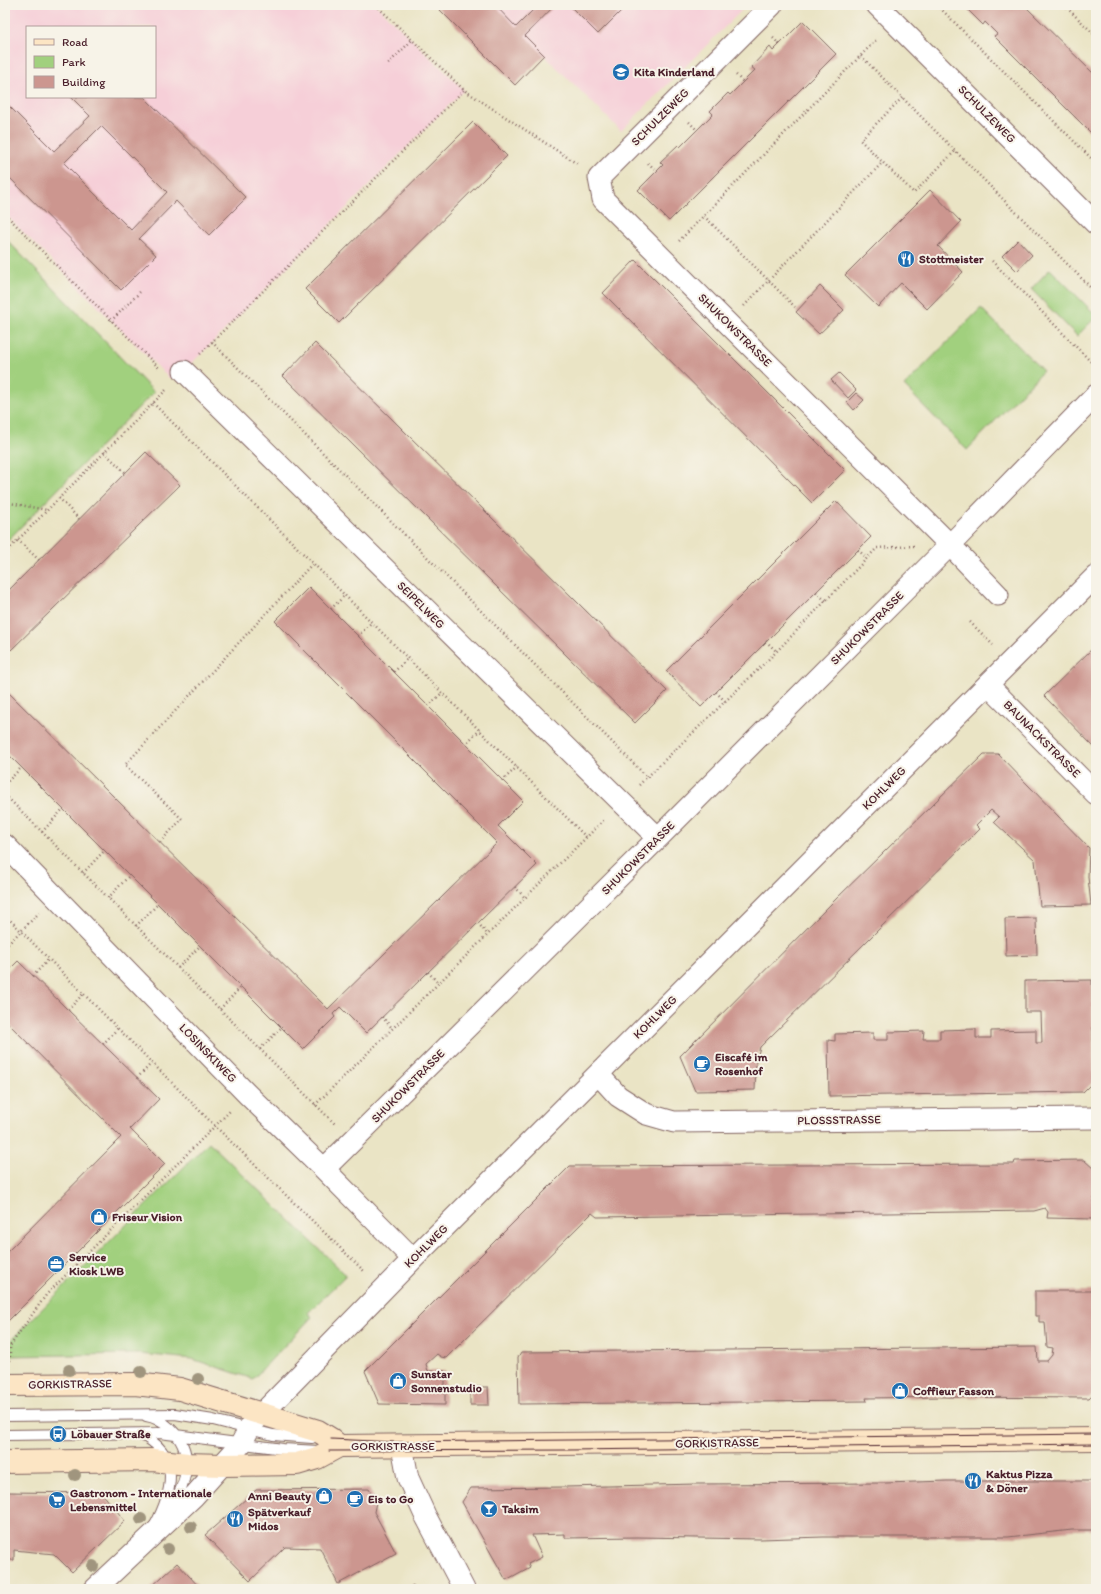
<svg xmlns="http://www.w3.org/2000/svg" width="1101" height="1594" viewBox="0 0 1101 1594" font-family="Itim,sans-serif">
	<rect width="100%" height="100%" fill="#f7f3e8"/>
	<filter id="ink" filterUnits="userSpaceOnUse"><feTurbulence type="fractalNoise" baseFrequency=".025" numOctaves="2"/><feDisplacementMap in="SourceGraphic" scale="8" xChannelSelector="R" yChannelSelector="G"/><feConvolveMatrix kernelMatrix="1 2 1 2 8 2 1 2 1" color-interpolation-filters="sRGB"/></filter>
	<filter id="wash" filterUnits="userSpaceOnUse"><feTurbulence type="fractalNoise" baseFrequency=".012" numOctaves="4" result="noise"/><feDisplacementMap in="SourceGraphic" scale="16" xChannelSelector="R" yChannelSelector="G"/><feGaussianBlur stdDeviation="0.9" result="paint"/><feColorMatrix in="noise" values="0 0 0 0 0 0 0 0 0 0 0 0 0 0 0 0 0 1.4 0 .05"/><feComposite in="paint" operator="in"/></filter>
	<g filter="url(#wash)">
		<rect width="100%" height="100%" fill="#eae4c5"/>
		<path fill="#f6cfd8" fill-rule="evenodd" d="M5,5H376L464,90L184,371L169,378L5,214ZM27,27H155V97H27Z
			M435,5H747L621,131L544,55L515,85Z"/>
		<path fill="#a1d07e" stroke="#767854" d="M5,238L154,392L5,543Z
			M1050,269L1096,315V317L1077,336L1031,289Z
			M981,308L1043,371L967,450L904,386Z
			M209,1142L346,1275L308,1313L312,1317L253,1379L192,1359L140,1354L5,1356V1343L7,1344Z"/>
		<g id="blocks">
			<path fill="#cc968f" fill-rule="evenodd" d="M435,5H495L516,27L538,5H555L525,36L544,55L515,85Z
				M569,5H627L598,34Z
				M963,5H1019L1022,8L1024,5L1096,76V138L994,36L997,34L985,22L983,25Z
				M803,21L836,54L669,221L638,190L663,165L660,162L678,145L680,147L713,114L710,111L728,93L730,95L755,70L751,67L770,47L773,51Z
				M71,97H144L246,198L209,235L176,201L139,239L156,255L121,290L5,173V102L54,151L90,116ZM101,126L167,192L131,230L64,163Z
				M473,122L507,156L339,323L305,289Z
				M930,190L961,222L938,246L963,272L927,309L901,283L878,307L845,275Z
				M1018,240L1032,255L1017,271L1002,256Z
				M635,260L845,470L812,503L603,293Z
				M820,286L844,310L819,334L796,312Z
				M315,343L667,691L635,723L283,376Z
				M839,373L856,390L848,398L831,380Z
				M856,393L864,400L854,410L847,402Z
				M146,452L180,485L11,650L5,644V594Z
				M836,501L871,537L701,707L666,671Z
				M309,587L523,801L498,826L537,865L366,1033L340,1007L333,1014L335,1017L303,1049L5,751V689L328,1009L497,843L275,621Z
				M1096,645V749L1044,696Z
				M984,754H998L1089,848L1088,877L1091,905L1040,906L1035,860L994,822L999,817L991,810L976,825L980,829L760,1047L756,1062L755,1090L695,1091L680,1056L834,901Z
				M1036,918L1037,955L1006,956L1005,919Z
				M18,961L159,1099L130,1129L165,1164L5,1324V1254L121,1137L5,1020V974Z
				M1092,980L1094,1081L1083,1092L829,1096L828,1040L835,1041V1034L873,1033V1040H888V1032L924,1031L923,1039H940V1030L976,1029V1038H991V1031L1036,1030V1043H1042L1041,1012H1025V981Z
				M1084,1160L1094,1169V1219L1047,1218L1048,1212L1045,1208L1034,1211L597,1217L592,1213L446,1358L441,1357L437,1354L426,1364L428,1371H445V1405L379,1404L365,1371L570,1166L1014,1164L1015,1161Z
				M1035,1291H1096V1391L1089,1398L943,1397L866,1398L867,1401L519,1404L518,1357L521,1352L1037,1347L1038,1361H1047L1052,1355L1053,1348L1047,1347L1045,1322H1039V1316H1035Z
				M470,1387H488L489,1405H470Z
				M947,1481H1096V1530H1072L1008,1537H823L761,1539L637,1537L565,1538V1534L532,1535L542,1557L528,1564L530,1567L506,1580L462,1502L471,1488L565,1487L697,1484L885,1483Z
				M369,1489L376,1502L374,1512L396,1553L338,1584L320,1548L285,1547L250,1581L205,1535L256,1490Z
				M5,1492L102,1493L125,1521L72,1572L54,1554L14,1550V1560H5Z
				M177,1563L201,1589H149Z
				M413,1585L415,1589H407Z"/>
		</g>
	</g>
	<g filter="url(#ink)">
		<use href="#blocks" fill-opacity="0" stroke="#826461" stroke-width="1"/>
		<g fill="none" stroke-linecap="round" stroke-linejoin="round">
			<defs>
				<path id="service" d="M5,1416L175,1414L213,1420L273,1435L312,1438
					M146,1416C155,1417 164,1423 171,1429C196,1453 187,1484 169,1510
					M139,1434C182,1453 173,1491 155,1525
					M5,1435L160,1433L283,1449L318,1451"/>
				<path id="minor" d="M772,5L599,178L603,199L950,545L998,595
					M877,5L1096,224
					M184,371L658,838
					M988,685L1096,794
					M5,845L247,1094L324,1169L413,1259
					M598,1074L618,1096L646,1114L674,1122L1096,1118
					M324,1169L658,838L950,545L1096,395
					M402,1446L408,1478L425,1515L464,1589
					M95,1589L194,1496L241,1444L251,1425L413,1259L1096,576"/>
				<path id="secondary" d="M5,1385L135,1384L180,1389L318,1431L331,1439L339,1446
					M5,1462L153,1460L187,1464L223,1465L297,1464L317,1458L339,1446L1096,1439"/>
			</defs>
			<use href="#service" stroke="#826461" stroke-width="12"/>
			<use href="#minor" stroke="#826461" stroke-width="23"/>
			<use href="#secondary" stroke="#826461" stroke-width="24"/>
			<path stroke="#826461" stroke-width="2.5" stroke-dasharray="1 3" stroke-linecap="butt" d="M376,5L464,90L579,165
				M937,5L1096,163
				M1064,5L1096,36
				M773,38L780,45
				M861,56L1096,293
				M388,64L412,40
				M736,75L743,82
				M902,98L860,140L914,193L955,151
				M689,122L697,130
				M648,163L657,171
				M5,214L159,368
				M704,216L795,307
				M679,241L877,39
				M992,261L1096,367
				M744,306L882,163
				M111,321L142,290
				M212,342L647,777
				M200,354L464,90
				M153,403L587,838
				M104,452L126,473
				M59,498L79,519
				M5,502L47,510
				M18,540L39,560
				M858,550L867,558
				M5,553L168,388
				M816,592L826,601
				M331,609L345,595
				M970,622L993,645
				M358,636L372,622
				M766,641L776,651
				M394,672L408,658
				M716,692L725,701
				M428,706L442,693
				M465,744L480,730
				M502,781L517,767
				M5,784L21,768
				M639,785L774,654L877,548L914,546
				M5,795L335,1124
				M42,832L63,809
				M160,842L182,819L125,765L313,563
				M83,873L105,850
				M515,887L525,898
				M108,898L130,875
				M5,915L215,1126L365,1272
				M478,923L488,935
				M136,926L158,904
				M5,947L39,913
				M178,968L200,946
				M428,972L438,983
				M33,976L49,959
				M220,1009L241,987
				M68,1010L84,993
				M382,1017L392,1028
				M103,1044L118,1028
				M260,1049L282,1027
				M137,1078L153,1062
				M315,1105L604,820
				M10,1361V1346L46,1295L230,1111"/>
			<use href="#service" stroke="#fff" stroke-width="10"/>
			<use href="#minor" stroke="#fff" stroke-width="21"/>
			<use href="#secondary" stroke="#fce5c4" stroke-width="22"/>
			<path stroke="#4a1f2b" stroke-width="1" d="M331,1439L394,1442L1096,1434
				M329,1451L568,1450L1096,1444"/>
		</g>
		<g fill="#a0957e">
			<circle cx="69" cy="1370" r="6"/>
			<circle cx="141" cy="1372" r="6"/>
			<circle cx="198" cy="1379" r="6"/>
			<circle cx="75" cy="1475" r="6"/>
			<circle cx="141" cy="1519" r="6"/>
			<circle cx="191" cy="1527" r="6"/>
			<circle cx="168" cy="1549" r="6"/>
			<circle cx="93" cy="1566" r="6"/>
		</g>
	</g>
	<defs>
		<symbol id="school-disc" viewBox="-11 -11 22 22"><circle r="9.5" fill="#1f6fb2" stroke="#f7f3e8"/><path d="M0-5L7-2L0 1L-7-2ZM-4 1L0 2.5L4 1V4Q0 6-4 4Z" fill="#fff"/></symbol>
		<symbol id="restaurant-disc" viewBox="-11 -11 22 22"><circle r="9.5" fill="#1f6fb2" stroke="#f7f3e8"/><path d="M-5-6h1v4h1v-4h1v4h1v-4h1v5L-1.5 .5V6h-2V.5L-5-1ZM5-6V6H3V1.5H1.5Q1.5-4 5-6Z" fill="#fff"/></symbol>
		<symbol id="cafe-disc" viewBox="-11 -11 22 22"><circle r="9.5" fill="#1f6fb2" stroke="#f7f3e8"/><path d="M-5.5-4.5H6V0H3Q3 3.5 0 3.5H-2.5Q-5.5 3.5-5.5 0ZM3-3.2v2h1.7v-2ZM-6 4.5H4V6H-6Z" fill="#fff"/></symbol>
		<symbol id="shop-disc" viewBox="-11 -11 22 22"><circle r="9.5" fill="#1f6fb2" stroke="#f7f3e8"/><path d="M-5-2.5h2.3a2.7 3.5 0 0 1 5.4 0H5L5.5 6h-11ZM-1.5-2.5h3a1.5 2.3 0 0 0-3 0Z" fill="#fff"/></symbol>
		<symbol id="office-disc" viewBox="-11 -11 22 22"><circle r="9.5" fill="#1f6fb2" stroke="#f7f3e8"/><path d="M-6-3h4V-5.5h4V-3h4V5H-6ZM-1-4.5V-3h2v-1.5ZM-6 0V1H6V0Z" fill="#fff"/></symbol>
		<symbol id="bus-disc" viewBox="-11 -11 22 22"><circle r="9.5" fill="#1f6fb2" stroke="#f7f3e8"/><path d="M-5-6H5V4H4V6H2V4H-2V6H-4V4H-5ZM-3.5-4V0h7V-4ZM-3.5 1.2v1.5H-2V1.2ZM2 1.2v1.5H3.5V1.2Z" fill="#fff"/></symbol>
		<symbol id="supermarket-disc" viewBox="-11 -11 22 22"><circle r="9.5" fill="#1f6fb2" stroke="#f7f3e8"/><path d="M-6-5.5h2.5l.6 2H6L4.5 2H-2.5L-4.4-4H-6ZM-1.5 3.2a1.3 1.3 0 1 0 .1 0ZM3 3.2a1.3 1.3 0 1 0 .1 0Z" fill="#fff"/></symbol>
		<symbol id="bar-disc" viewBox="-11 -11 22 22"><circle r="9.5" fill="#1f6fb2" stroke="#f7f3e8"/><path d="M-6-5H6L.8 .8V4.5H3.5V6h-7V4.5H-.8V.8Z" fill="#fff"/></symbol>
	</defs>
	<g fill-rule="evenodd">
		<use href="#school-disc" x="611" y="62" width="20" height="20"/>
		<use href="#restaurant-disc" x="896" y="249" width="20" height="20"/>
		<use href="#cafe-disc" x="692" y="1054" width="20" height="20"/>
		<use href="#shop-disc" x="89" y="1207" width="20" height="20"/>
		<use href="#office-disc" x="46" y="1254" width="20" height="20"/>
		<use href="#shop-disc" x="388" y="1371" width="20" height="20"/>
		<use href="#shop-disc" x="890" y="1381" width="20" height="20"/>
		<use href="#bus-disc" x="48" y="1424" width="20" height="20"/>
		<use href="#restaurant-disc" x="963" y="1471" width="20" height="20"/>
		<use href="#shop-disc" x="314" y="1486" width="20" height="20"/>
		<use href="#cafe-disc" x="345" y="1489" width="20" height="20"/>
		<use href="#supermarket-disc" x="47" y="1490" width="20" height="20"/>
		<use href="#bar-disc" x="479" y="1499" width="20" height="20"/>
		<use href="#restaurant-disc" x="225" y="1509" width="20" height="20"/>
	</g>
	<g text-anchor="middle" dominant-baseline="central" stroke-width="4" stroke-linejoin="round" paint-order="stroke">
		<g font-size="12" font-weight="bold" fill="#4a1f2b" stroke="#f7f3e8" text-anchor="start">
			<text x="634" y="72">Kita Kinderland</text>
			<text x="919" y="259">Stottmeister</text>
			<text x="715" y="1057">Eiscafé im<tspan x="715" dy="14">Rosenhof</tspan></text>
			<text x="112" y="1217">Friseur Vision</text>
			<text x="69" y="1257">Service<tspan x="69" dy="14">Kiosk LWB</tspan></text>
			<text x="411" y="1374">Sunstar<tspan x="411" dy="14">Sonnenstudio</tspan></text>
			<text x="913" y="1391">Coffieur Fasson</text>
			<text x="71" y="1434">Löbauer Straße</text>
			<text x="986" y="1474">Kaktus Pizza<tspan x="986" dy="14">&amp; Döner</tspan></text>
			<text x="70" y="1493">Gastronom - Internationale<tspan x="70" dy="14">Lebensmittel</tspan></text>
			<text x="311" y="1496" text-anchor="end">Anni Beauty</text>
			<text x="368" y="1499">Eis to Go</text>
			<text x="502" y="1509">Taksim</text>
			<text x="248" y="1512">Spätverkauf<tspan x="248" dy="14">Midos</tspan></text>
		</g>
		<g font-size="12" fill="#4a1f2b" stroke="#f7f3e8">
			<text transform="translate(987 114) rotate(45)">SCHULZEWEG</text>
			<text transform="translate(660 117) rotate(-45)">SCHULZEWEG</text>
			<text transform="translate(735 330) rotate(45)">SHUKOWSTRASSE</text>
			<text transform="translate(421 605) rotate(45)">SEIPELWEG</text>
			<text transform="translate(867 628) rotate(-45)">SHUKOWSTRASSE</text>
			<text transform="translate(1042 739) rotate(45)">BAUNACKSTRASSE</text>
			<text transform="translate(884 788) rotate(-45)">KOHLWEG</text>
			<text transform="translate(638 858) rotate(-45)">SHUKOWSTRASSE</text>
			<text transform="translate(655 1017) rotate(-45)">KOHLWEG</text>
			<text transform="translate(208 1053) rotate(46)">LOSINSKIWEG</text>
			<text transform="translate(408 1086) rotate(-45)">SHUKOWSTRASSE</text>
			<text transform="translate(839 1120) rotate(-1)">PLOSSSTRASSE</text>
			<text transform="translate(426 1246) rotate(-45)">KOHLWEG</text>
			<text transform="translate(70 1384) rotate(-1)">GORKISTRASSE</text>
			<text transform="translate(717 1443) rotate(-1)">GORKISTRASSE</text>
			<text x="393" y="1446">GORKISTRASSE</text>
		</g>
	</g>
	<rect width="1101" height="1594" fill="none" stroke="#f7f3e8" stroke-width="20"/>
	<rect x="26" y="26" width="130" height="72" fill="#f7f3e8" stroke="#b29e9c"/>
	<rect x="34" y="39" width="20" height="6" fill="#fce5c4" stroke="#b29e9c"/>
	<text x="62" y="46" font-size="12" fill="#4a1f2b">Road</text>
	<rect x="34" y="56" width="20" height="12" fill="#a1d07e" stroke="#b29e9c"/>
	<text x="62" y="66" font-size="12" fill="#4a1f2b">Park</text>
	<rect x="34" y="76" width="20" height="12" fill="#cc968f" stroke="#b29e9c"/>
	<text x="62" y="86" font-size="12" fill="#4a1f2b">Building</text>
</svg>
